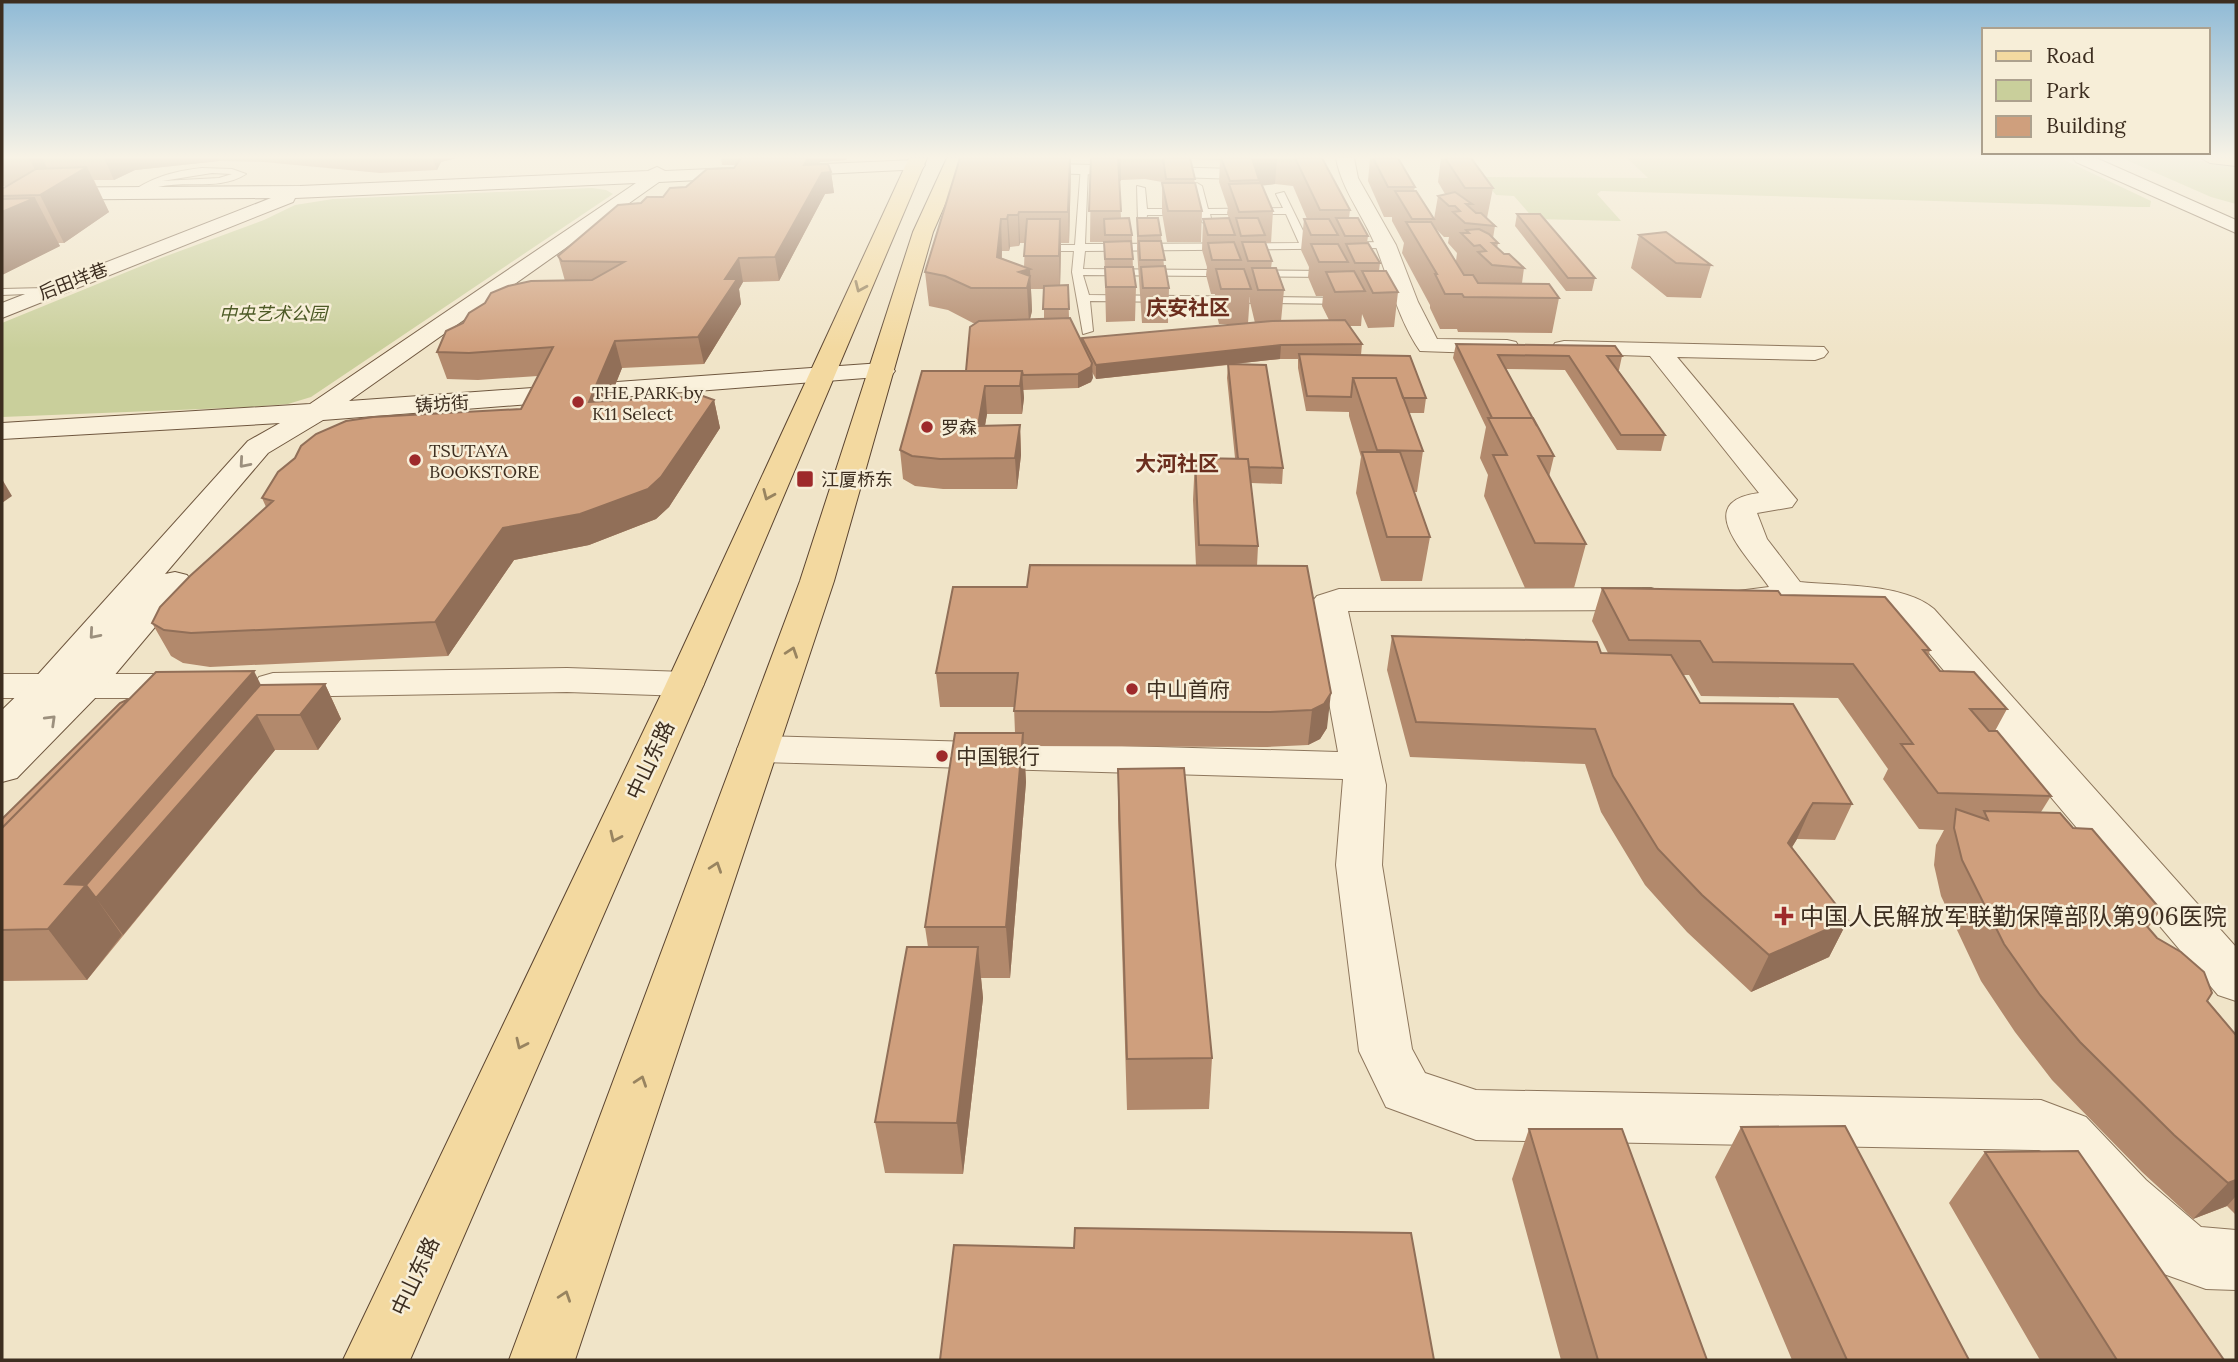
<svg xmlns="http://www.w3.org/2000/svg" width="2238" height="1362" viewBox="0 0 2238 1362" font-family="Lora,'Noto Sans SC',serif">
	<rect width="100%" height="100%" fill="#f0e4c8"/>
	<path fill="#c9cf9b" d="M1627,158H2060L2151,201L2150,207H2137L1601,191L1597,194L1621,221L1534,219L1514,196L1496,195L1481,177L1648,178Z
		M2122,158H2172L2236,164V204L2211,197Z
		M592,188L606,190L613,194L311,397L288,404L252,407L2,417V323L161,258L264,220L295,205L333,199Z"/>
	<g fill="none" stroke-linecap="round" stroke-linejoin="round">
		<defs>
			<path id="lane" d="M1081,166L1088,168L1085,244L1299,243L1286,214H1210L1212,222L1207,225L1202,222L1200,215H1147L1146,224L1138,222L1137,186L1145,188L1147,209H1199L1192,186L1197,183L1202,186L1208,209L1283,208L1276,194L1284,192L1309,243L1386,242L1391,245L1386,248L1085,251L1083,269L1332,271L1337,274L1332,277L1083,275L1089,295L1349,298L1355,301L1349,304L1090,301L1093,331L1083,334L1072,272L1074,251H1034L1029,248L1034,245H1075Z
				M202,168L232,169L246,174C220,191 187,180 158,187C147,189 137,201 127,195C150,178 173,171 202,168ZM212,173L232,174L219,178L162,181Z
				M45,288L51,291L49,293L2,295V289Z"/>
			<path id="street" d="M1336,158H1354L1358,178L1396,245L1418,302L1437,339L1507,340L1516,342L1519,347L1516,352L1507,354L1420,351C1398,319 1390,282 1376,247C1364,216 1342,191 1336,158Z
				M1020,163L1271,170L1280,175L1271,180L1014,172L1011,168L1014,164Z
				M1564,341L1824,347L1828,352L1824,357L1815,360L1677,357L1797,500L1792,507L1757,513L1767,539L1800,582C1838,586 1904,583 1934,609L2236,947V1001L2218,995L1897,615L1804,603C1785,612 1750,612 1730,606L1724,599L1730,592L1769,587C1750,558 1689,502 1759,493L1650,356L1555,353L1552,348L1555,343Z
				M1651,588L1663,592L1669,599L1663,606L1651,610L1348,611L1386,785L1382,865L1412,1049L1425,1073L1476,1090L2041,1100L2086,1117L2146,1180L2201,1227L2236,1230V1290L2206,1289L2161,1273L2104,1220L2046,1153L2039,1150L1476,1140L1386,1107L1359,1051L1336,865L1343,779L758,762L743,758L737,749L743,740L758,736L1338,752L1311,603L1317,596L1339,589Z
				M567,668L685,672L699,676L704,684L699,692L685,696L567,692L273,697L259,693L254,685L259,677L273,673Z
				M2,674H192L206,678L211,686L206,694L192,698H2Z"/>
			<path id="secondary" d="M2073,158H2096L2236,220V233L2076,162Z
				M916,160L925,165L922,169L659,182L349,401L882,363L891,366L895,371L891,376L323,420L268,453L165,574L175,572L187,575L192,582L187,589L97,696L17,778L2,782V710L33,680L248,441L280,423L2,439V423L310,404L636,183L295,198L293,202L2,318V303L271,198L2,200V188L300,186L648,171L657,167L665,171Z"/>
			<path id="primary" d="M909,158H927L704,684L410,1360H343L666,684Z
				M947,158H965L933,232L834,581L575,1360H509L800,581L913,232Z
				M2201,158H2236V166L2210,163Z"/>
		</defs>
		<use href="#lane" stroke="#8d765c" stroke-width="2"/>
		<use href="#street" stroke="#8d765c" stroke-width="2"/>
		<use href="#secondary" stroke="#6f573f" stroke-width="2"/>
		<use href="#primary" stroke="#5b4430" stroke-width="2"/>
		<use href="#lane" fill="#faf1dc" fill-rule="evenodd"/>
		<use href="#street" fill="#faf1dc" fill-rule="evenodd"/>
		<use href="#secondary" fill="#faf1dc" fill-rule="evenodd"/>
		<use href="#primary" fill="#f3d9a0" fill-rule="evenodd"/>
	</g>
	<path fill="#b2896c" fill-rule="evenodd" d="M2,158H456L441,162L437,170L380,173L264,162L219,161L135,170L114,180H94L109,212L64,243H58L60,246L2,275V189L7,186H2Z
		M721,158H847L846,160L820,162L819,164L831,172L834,193L825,194L779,281L743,282L739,289L741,304L704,364L622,368L609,401L714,400L720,428L669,507L656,519L589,545L514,560L448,656L210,667L183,663L171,656L152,623L266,507L262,498L521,409L538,376L478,380L447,379L437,352L565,281L558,256L641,203L663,197L734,168L736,165H722Z
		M1091,158H1322L1350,210L1349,218L1368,236L1367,243L1380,263L1379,271L1398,292L1394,327L1368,328L1362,314L1361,326H1350L1362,344L1361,355L1426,398L1424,413H1409L1423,451L1417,492H1414L1430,537L1422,581H1381L1356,493L1361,457L1349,416V412L1306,411L1298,368V359H1280L1234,364L1283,468L1282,484L1251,483L1258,546L1257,566L1327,728L1320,739L1308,745L1267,747L1024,746L1026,782L1010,978H981L983,998L963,1174L885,1173L875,1122L928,947L925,927L1015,733L1014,707H940L936,673L1027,587L1196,566L1193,500L1195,458H1235L1227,378L1228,365L1096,379L1092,372L1091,382L1078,388L1023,390L1024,398L1022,414H987L985,425H1020L1021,455L1017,489H943L915,486L903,479L900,450L966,371L976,323H973L948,310L929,306L925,272L1071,171L1069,243H1061L1060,285H1068L1069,318L1082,342V338L1243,324H1219L1214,303L1215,294H1211L1206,275L1207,267L1202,250L1203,219L1231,224L1227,213L1228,208L1219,182L1220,160L1190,159L1195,183L1202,211L1201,242H1167L1162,213V182L1145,179L1121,180L1119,183L1121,218L1132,235L1133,270L1136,287L1135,321L1106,322L1104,242H1090ZM1275,184L1293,186L1307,219H1304L1301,250L1309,267L1308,277L1316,296H1323L1322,306L1329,320L1281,321L1284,290L1271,268L1272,261L1265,243H1271L1273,211L1262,185ZM1020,243H1025L1024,267L1002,258V251H1009L1010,247L1019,246ZM1031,289H1044V319H1030L1032,311ZM1250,295V302L1255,323H1248Z
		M1370,158H1398L1415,187L1414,191L1434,219L1438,196L1445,194L1438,182L1441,158H1471L1493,188L1487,218L1495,226L1493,238L1498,243L1497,248L1504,254L1524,268L1522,283L1559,298L1552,333L1458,332L1457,329H1440L1430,308V305L1402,253L1404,243L1392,221V217H1384L1368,181ZM1436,229L1444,237H1449L1448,243L1457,253L1456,261Z
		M1517,214L1595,278L1592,291H1566L1515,226Z
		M1137,218L1161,235L1164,266L1169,288L1168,323H1142L1137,250Z
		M1639,235L1711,265L1701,298L1667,297L1631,268Z
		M1456,344L1622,356L1619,370H1618L1665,435L1661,451L1617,450L1565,370L1506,369L1554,456L1549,477L1586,544L1574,588H1525L1484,496L1488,475L1480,458L1486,427L1453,358Z
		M1602,588L1781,595L1930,650L1928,657L1940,671L2007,709L1995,731L2051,796L2041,812L2073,828L2161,910L2148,928L2236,1035V1215L2227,1206L2193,1219L2142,1172L2052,1080L2015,1032L1981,981L1941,896L1934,865L1936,845L1944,830L1919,829L1883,779L1888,769L1838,698L1701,696L1689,675H1683L1700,703L1852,804L1835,840L1797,839L1792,847L1848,920L1829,957L1751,992L1687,932L1645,885L1601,812L1585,764L1410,757L1387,670L1392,636L1608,653L1592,621Z
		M325,684L341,719L318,750H275L87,980L2,981V819L261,685Z
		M1118,769L1212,1058L1209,1109L1127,1110L1118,818Z
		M1741,1127L1969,1360H1792L1715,1177Z
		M1529,1129L1707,1360H1561L1512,1179Z
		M1985,1152L2224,1360H2040L1949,1203Z"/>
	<path fill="#916f58" d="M29,158H42L54,182L43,186Z
		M104,158H218L219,161L135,170L114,180Z
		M433,158H456L441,162L437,170Z
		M808,158H847L846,160L820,162L807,186L804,165Z
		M1070,158L1071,171L1069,243L1068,212Z
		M1118,158H1121V180L1118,184Z
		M1252,158H1277L1275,184L1259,186V180Z
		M87,167L109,212L64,243L40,195Z
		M831,172L834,193L825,194L779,281L775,257L822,173Z
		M35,198L60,246L2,275V212Z
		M1019,212L1020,243L1019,246L1018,215Z
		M1008,215L1010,247L1009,251L1007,219Z
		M1001,219L1002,251L999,290L997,257Z
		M1060,219L1061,250L1060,289L1059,256Z
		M739,258L743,282L739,289L741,304L704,364L698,337L725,279Z
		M1030,269L1032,311L1029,323L1027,288L1019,272Z
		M615,341L622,368L597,430L589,402Z
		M1281,345L1280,359L1096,379V365Z
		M1092,363L1093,378L1091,382L1078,388V374Z
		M1022,371L1024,398L1022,414L1020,386Z
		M985,386L987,414L980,455L978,426Z
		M714,400L720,428L669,507L656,519L589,545L514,560L448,656L435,622L503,528Z
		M1020,425L1021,455L1017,489L1015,458Z
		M2,479L12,496L2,503Z
		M254,671L276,715H257L275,750L123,935L96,898L122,935L87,980L48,929L65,884Z
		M325,684L341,719L318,750L300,715Z
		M1331,693L1327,728L1320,739L1308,745L1312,710Z
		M1023,733L1026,782L1010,978L1006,927Z
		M1813,803L1797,839L1772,880L1788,843Z
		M1848,920L1829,957L1751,992L1769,955Z
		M978,947L983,998L963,1174L957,1123Z
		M2236,1180V1196L2227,1206L2193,1219L2228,1183Z"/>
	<path fill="#cf9f7d" stroke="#916f58" stroke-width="2" d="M741,158H808L804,165L828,164L831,172L822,173L775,257L739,258L725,279H737L698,337L615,341L589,402L703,396L714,400L661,477L648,489L580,514L503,528L435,622L191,633L164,630L152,623L160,607L190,576L273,501L262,498L278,472L295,458L301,446L316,434L346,421L373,417L521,409L553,347L469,353L437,352L446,331L463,323L469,313L485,303L491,293L508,286L531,281L592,280L624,262L562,261L558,256L618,205L641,203L647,197H663L670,188L686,187L707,169L734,168Z
		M960,158H1070L1068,212H1019L1018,215H1008L1007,219H1001L997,257L1030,269L1019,272L1030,276L1027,288H971L945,276L925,272Z
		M1091,158H1118L1121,211H1089Z
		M1163,158H1190L1195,179H1166Z
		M1221,158H1252L1259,180L1230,181Z
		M1295,158H1322L1350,210H1320Z
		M1373,158H1398L1415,187H1388Z
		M1445,158H1471L1493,188H1465Z
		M87,167L40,195L2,196V189L36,169Z
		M1162,183H1195L1202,211H1168Z
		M1261,183L1273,211L1239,212L1229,184Z
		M1395,191H1416L1434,219H1412Z
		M1455,192L1472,204H1466L1476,213H1481L1495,226L1465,223L1453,212L1460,211L1455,206H1449L1438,196Z
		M35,198L2,212V199Z
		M1517,214H1540L1595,278H1568Z
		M1129,218L1132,235H1105L1104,219Z
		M1137,218H1158L1161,235L1138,236Z
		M1229,218L1235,235H1208L1203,219Z
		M1236,218H1258L1265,235L1241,236Z
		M1336,218H1358L1368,236H1345Z
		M1027,219H1060L1059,256H1024Z
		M1304,219H1329L1338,235H1311Z
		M1406,222H1431L1464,275H1473L1478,283L1549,284L1559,298L1464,297L1462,294H1445L1435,274H1437Z
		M1479,229L1489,234L1498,243H1492L1504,254H1509L1524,268L1492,265L1478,252L1486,251L1480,245L1474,246L1461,233H1469L1466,230Z
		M1666,232L1711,265L1676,263L1639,235Z
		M1131,241L1133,259H1105L1104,242Z
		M1139,241H1161L1165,260H1140Z
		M1234,242L1241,260H1212L1208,243Z
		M1242,242H1265L1272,261H1248Z
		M1368,243L1380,263H1355L1346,244Z
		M1311,244H1338L1348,262H1319Z
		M1165,266L1169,288H1143L1141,267Z
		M1105,267H1133L1136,287H1106Z
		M1252,268H1276L1284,290H1258Z
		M1216,269H1244L1251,289H1221Z
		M1354,271L1365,291L1335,292L1326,272Z
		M1362,271H1386L1398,292L1373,293Z
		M1068,285L1069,309H1043L1044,286Z
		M1070,318L1092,363L1091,367L1078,374L1023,375L1022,371H966L970,327L979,321Z
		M1345,320L1362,344L1281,345L1096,365L1082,338L1272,321Z
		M1456,344L1615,346L1622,356H1607L1665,435H1621L1569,356L1498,355L1537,426L1533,418H1492Z
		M1299,354L1410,356L1426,398H1403L1396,378H1353L1351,397L1307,396Z
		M1228,364L1266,365L1283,468L1249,467L1248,459H1238Z
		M922,371H1022L1020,386H985L978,426L1020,425L1015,458L940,459L912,456L900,450Z
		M1353,378H1396L1423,451L1377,450Z
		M1488,418H1533L1554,456H1538L1586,544L1535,543L1493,455H1507Z
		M1362,452H1400L1430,537H1387Z
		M1195,458L1248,459L1258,546L1199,545Z
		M1030,565L1307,566L1331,693L1324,704L1312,710L1270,712L1014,711L1018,673H936L953,587H1027Z
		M1602,588L1778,591L1781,595L1885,597L1930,650H1923L1940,671L1974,672L2007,709H1970L1989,731H1997L2051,796L1938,793L1901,744H1913L1853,664L1713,662L1700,641L1629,640Z
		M1392,636L1597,642L1601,653L1671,655L1700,703L1793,704L1852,804L1813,803L1788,843L1848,920L1769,955L1702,895L1658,849L1613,776L1595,729L1416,722Z
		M254,671L65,884L86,885L48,929L2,930V828L156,672Z
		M325,684L300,715H257L96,898L86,885L260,685Z
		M129,699L2,828V819L120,703Z
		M955,733H1023L1006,927H925Z
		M1184,768L1212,1058L1127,1059L1118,769Z
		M1956,809L1988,820L1984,811L2060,813L2073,828L2092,829L2161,910L2132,909L2157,938L2181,952L2204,972L2212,993L2207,1001L2236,1035V1180L2228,1183L2174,1135L2080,1042L2040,995L2004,944L1962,860L1954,828Z
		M907,947H978L957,1123L875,1122Z
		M1845,1126L1969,1360H1847L1741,1127Z
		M1529,1129H1622L1707,1360H1598Z
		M2078,1151L2224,1360H2117L1985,1152Z
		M1075,1228L1411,1233L1434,1360H940L954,1245L1074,1248Z"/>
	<defs><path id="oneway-chevron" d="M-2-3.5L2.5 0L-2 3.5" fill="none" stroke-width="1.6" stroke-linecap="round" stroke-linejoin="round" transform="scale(1.75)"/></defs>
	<g stroke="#988460">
		<use href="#oneway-chevron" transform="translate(860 287) rotate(114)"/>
		<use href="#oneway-chevron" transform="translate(768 495) rotate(114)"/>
		<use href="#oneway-chevron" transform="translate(792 652) rotate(-71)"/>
		<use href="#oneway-chevron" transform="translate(615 837) rotate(115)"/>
		<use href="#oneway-chevron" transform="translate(716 867) rotate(-71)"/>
		<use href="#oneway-chevron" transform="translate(521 1044) rotate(115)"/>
		<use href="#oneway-chevron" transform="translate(641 1081) rotate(-71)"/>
		<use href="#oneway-chevron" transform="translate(565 1296) rotate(-71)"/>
	</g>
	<g stroke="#9c907e">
		<use href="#oneway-chevron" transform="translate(244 463) rotate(131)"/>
		<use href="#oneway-chevron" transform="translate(94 634) rotate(131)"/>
		<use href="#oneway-chevron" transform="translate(51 720) rotate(-44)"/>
	</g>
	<linearGradient id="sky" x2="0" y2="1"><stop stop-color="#8fbad6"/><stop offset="0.45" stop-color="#f8f3e6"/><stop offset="1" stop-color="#f8f3e6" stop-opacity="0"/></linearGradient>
	<rect width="2238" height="349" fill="url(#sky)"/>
	<g fill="#9e2a2b" stroke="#f7eed8" stroke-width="2.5">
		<circle cx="578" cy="402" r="7"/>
		<circle cx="927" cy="427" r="7"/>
		<circle cx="415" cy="460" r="7"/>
		<rect x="796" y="470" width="18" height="18" rx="3.5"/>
		<circle cx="1132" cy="689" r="7"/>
		<circle cx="942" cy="756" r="7"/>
		<path d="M1780.5 905.5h7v7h7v7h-7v7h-7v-7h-7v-7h7z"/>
	</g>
	<g text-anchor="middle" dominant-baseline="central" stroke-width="5" stroke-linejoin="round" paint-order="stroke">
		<g font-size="18" fill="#3d2e20" stroke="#f7eed8">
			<text transform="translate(73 281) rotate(-21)">后田垟巷</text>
			<text transform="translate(442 404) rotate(-4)">铸坊街</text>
		</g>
		<g font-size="18" font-style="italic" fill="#4d5a26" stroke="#f7eed8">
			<text x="273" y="313">中央艺术公园</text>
		</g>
		<g font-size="18" fill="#3d2e20" stroke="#f7eed8" text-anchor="start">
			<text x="592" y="392">THE PARK by<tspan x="592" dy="21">K11 Select</tspan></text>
			<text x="941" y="427">罗森</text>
			<text x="429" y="450">TSUTAYA<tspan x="429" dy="21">BOOKSTORE</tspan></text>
			<text x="821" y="479">江厦桥东</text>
		</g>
		<g font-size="21" font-weight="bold" fill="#6b2e1e" stroke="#f7eed8">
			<text x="1188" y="307">庆安社区</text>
			<text x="1177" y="463">大河社区</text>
		</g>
		<g font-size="21" fill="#3d2e20" stroke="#f7eed8" text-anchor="start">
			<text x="1146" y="689">中山首府</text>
			<text x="956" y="756">中国银行</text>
		</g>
		<g font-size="21" fill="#3d2e20" stroke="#f7eed8">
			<text transform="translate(650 760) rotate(-65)">中山东路</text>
			<text transform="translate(415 1276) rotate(-65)">中山东路</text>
		</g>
		<g font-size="24" fill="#3d2e20" stroke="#f7eed8" text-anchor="start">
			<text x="1800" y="916">中国人民解放军联勤保障部队第906医院</text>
		</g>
	</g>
	<rect width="2238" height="1362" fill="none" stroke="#3d2e20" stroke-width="7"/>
	<rect x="1982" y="28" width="228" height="126" fill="#f7eed8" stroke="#ada18e" stroke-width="2"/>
	<rect x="1996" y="51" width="35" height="10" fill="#f3d9a0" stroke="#ada18e" stroke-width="2"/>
	<text x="2046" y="63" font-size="21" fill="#3d2e20">Road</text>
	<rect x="1996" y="80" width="35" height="21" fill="#c9cf9b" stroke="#ada18e" stroke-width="2"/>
	<text x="2046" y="98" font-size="21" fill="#3d2e20">Park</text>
	<rect x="1996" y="116" width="35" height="21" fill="#cf9f7d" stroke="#ada18e" stroke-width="2"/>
	<text x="2046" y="133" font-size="21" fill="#3d2e20">Building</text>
</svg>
